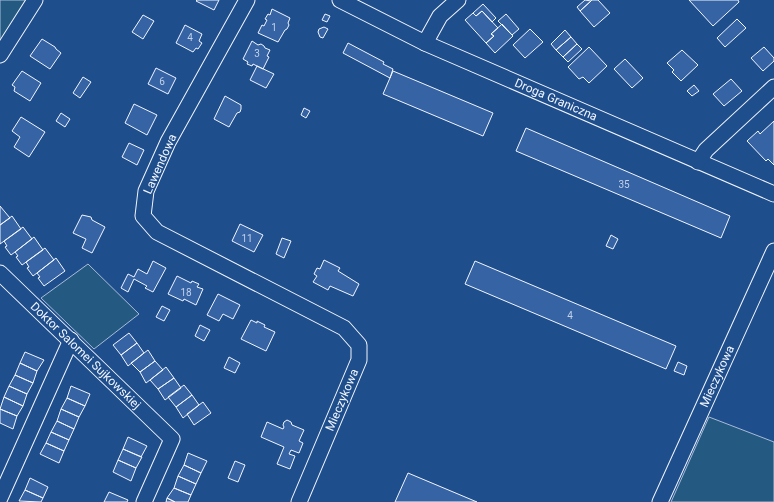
<svg xmlns="http://www.w3.org/2000/svg" width="774" height="502" viewBox="0 0 774 502" font-family="Roboto,sans-serif">
	<rect width="100%" height="100%" fill="#1f4e8c"/>
	<path fill="#245a82" stroke="#a8bbd7" d="M0,0H26L0,42Z
		M88,264L139,314L94,349L41,298Z
		M709,417L774,442V502H671Z"/>
	<path fill="#3563a3" stroke="#f2f6ff" d="M197,0H219L214,10L196,1Z
		M585,0L591,1L580,11L577,7Z
		M592,0H598L610,13L594,27L580,11Z
		M689,0H738L739,2L713,26Z
		M483,4L496,18L492,22L482,11L476,16L473,13Z
		M272,9L290,18L288,23L289,25L287,29L285,30L278,42L258,33L262,25L264,26L267,20L265,19L268,14L270,15Z
		M482,11L498,28L491,34L494,36L486,43L465,20L473,13L476,16Z
		M325,14L330,16L327,22L322,20Z
		M506,14L519,29L512,35L498,21Z
		M143,15L154,21L143,39L132,32Z
		M737,19L746,28L725,47L717,38Z
		M502,24L513,36L495,53L486,43L494,36L491,34Z
		M185,25L202,34L199,41L202,43L198,49L196,48L193,52L176,43Z
		M324,27L328,29L323,38L320,37L318,32L319,29Z
		M530,29L543,42L525,58L513,45Z
		M565,30L571,37L556,50L551,44Z
		M571,37L577,44L563,57L556,50Z
		M42,39L55,47L56,49L61,53L50,69L30,56Z
		M252,41L258,45L261,44L264,46L265,48L270,50L267,56L269,57L263,69L253,64L252,66L247,64L248,62L243,59Z
		M348,43L384,62L383,64L393,69L390,78L343,53Z
		M577,44L582,49L568,62L563,57Z
		M589,47L607,66L589,83L583,77L579,79L568,67Z
		M764,47L774,58V61L763,71L751,58Z
		M682,50L698,65L681,81L672,72L674,70L667,63Z
		M625,59L643,78L632,88L614,69Z
		M257,66L274,74L266,88L250,80Z
		M156,68L176,78L168,94L148,84Z
		M22,71L41,83L30,101L14,91L15,87L12,85Z
		M393,71L493,113L483,136L383,94Z
		M83,77L91,82L80,98L73,93Z
		M731,79L742,91L724,106L713,94Z
		M694,85L699,91L692,96L687,91Z
		M225,96L241,105V109L240,112L237,113L229,127L214,119Z
		M134,104L157,115L147,135L125,123Z
		M304,108L310,111L306,118L301,115Z
		M61,113L70,119L65,127L56,121Z
		M21,117L45,132L29,157L14,147L20,137L12,131Z
		M774,121V165L768,159L766,161L747,141L758,131L760,134Z
		M526,128L730,216L721,238L516,151Z
		M129,143L144,150L137,165L122,157Z
		M0,206L10,218L0,225Z
		M82,215L91,217L92,220L105,227L92,253L82,248L86,239L73,233Z
		M12,216L21,229L0,244V225Z
		M240,224L263,235L254,252L232,241Z
		M23,227L32,239L11,255L5,247L7,246L4,241Z
		M611,235L618,239L613,249L606,246Z
		M34,237L43,250L22,265L16,257L18,256L15,252Z
		M282,238L291,241L284,258L276,254Z
		M45,248L54,260L33,276L27,268L29,267L26,262Z
		M56,258L65,271L44,286L38,278L40,277L37,273Z
		M324,260L340,268L338,271L359,284L353,296L330,286L328,290L313,282L317,276L314,274L317,268L320,269Z
		M153,261L166,268L153,292L145,288L147,286L134,279L128,292L121,288L128,274L134,277L138,269L147,274Z
		M475,261L676,346L666,369L465,284Z
		M177,276L191,283L192,281L199,284L197,287L203,289L196,305L184,299L183,301L168,294Z
		M218,294L240,305L233,319L223,314L219,321L207,315Z
		M162,306L170,310L164,321L156,317Z
		M251,320L257,323V321L265,325L264,327L275,332L266,351L241,339Z
		M200,325L210,330L204,341L195,336Z
		M129,333L137,343L121,355L113,345Z
		M137,343L144,353L128,366L121,355Z
		M148,350L155,361L140,372L131,363Z
		M25,352L44,360L37,371L20,363Z
		M229,357L240,363L235,373L224,368Z
		M155,361L163,370L146,383L140,372Z
		M678,362L687,366L684,375L674,371Z
		M20,363L37,371L33,383L15,375Z
		M166,367L174,378L158,389L150,380Z
		M15,375L33,383L27,394L9,386Z
		M174,378L181,388L165,400L158,389Z
		M184,385L192,395L176,407L168,397Z
		M9,386L27,394L23,406L4,397Z
		M71,386L90,394L85,406L67,398Z
		M192,395L199,405L183,418L176,407Z
		M4,397L23,406L17,416L0,409Z
		M67,398L85,406L79,417L61,409Z
		M203,402L211,413L194,425L187,414Z
		M0,409L17,416L13,429L0,423Z
		M61,409L79,417L74,429L57,421Z
		M287,420L291,422L292,425L304,430L299,441L303,443L299,453L291,450L289,454L295,456L290,469L277,464L284,447L261,437L267,422L283,429L284,427L283,425L284,422Z
		M57,421L74,429L69,440L51,432Z
		M51,432L69,440L64,451L46,443Z
		M128,437L147,446L141,457L123,449Z
		M46,443L64,451L59,463L40,454Z
		M123,449L142,457L136,468L118,460Z
		M188,453L207,461L201,473L184,465Z
		M118,460L136,468L131,481L113,472Z
		M235,461L245,465L238,482L228,478Z
		M184,465L201,473L196,484L178,476Z
		M408,473L477,502H395Z
		M178,476L196,484L191,495L174,488Z
		M30,478L48,487L43,498L25,490Z
		M174,488L191,495L188,502H175L167,498Z
		M25,490L43,498L41,502L19,501Z
		M109,492L128,500L127,502H104Z
		M167,498L175,502H166Z"/>
	<g fill="none" stroke-linecap="round" stroke-linejoin="round">
		<defs>
			<g id="minor">
				<path d="M247,0L168,142L146,191L143,216L157,232L344,328L359,345V360L299,502"/>
				<path id="s1" d="M340,0L425,43L774,194"/>
				<path d="M425,43L440,16L458,0"/>
				<path d="M0,55L35,0"/>
				<path d="M698,162L706,150L774,87"/>
				<path id="s2" d="M0,273L172,439L144,502"/>
				<path d="M0,498L71,340"/>
				<path id="s3" d="M660,502L774,251"/>
			</g>
		</defs>
		<use href="#minor" stroke="#f2f6ff" stroke-width="17"/>
		<use href="#minor" stroke="#1f4e8c" stroke-width="15"/>
	</g>
	<g text-anchor="middle" dominant-baseline="central" stroke-width="3" stroke-linejoin="round" paint-order="stroke">
		<g font-size="10" fill="#c3d1e8">
			<text x="274" y="27">1</text>
			<text x="190" y="37">4</text>
			<text x="257" y="53">3</text>
			<text x="162" y="81">6</text>
			<text x="624" y="184">35</text>
			<text x="247" y="238">11</text>
			<text x="186" y="292">18</text>
			<text x="570" y="315">4</text>
		</g>
		<g font-size="12" fill="#f2f6ff" stroke="#1f4e8c">
			<text stroke="none"><textPath href="#s1" startOffset="238">Droga Graniczna</textPath></text>
			<text transform="translate(160 164) rotate(-66)">Lawendowa</text>
			<text stroke="none"><textPath href="#s2" startOffset="119">Doktor Salomei Sujkowskiej</textPath></text>
			<text stroke="none"><textPath href="#s3" startOffset="138">Mieczykowa</textPath></text>
			<text transform="translate(342 400) rotate(-67)">Mieczykowa</text>
		</g>
	</g>
</svg>
